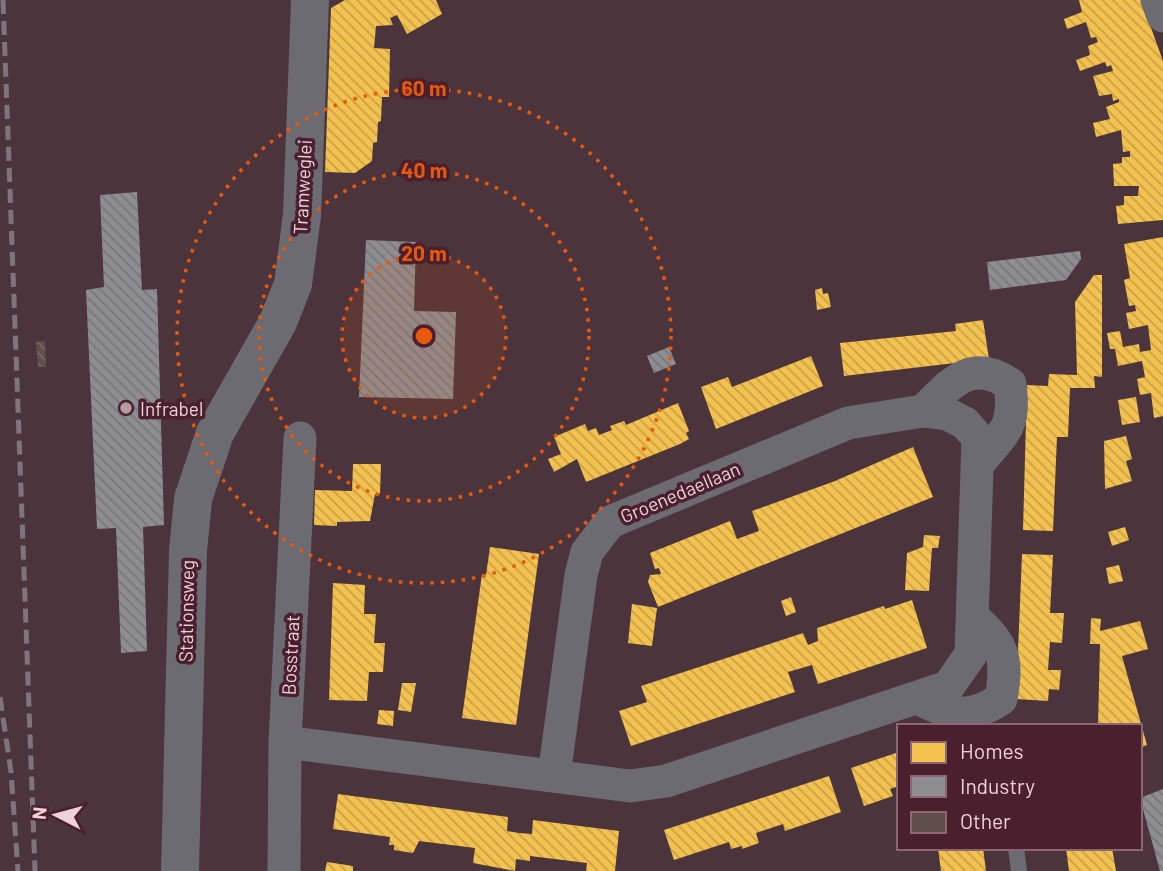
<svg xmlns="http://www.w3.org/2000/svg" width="1163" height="871" viewBox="0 0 1163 871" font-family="Barlow,sans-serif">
	<defs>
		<pattern id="homes-back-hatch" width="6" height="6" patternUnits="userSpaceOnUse" patternTransform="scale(1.75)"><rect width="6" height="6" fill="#f2c14e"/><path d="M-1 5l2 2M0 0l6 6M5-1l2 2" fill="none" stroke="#c7a04b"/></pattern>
		<pattern id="industry-back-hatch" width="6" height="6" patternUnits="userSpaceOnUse" patternTransform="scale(1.75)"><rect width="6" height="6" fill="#8d8d92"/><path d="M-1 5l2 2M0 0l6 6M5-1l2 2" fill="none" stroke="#78767a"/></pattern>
		<pattern id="building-back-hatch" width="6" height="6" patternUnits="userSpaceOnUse" patternTransform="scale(1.75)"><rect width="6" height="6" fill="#604e4b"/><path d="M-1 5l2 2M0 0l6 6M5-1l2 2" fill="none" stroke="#776664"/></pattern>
	</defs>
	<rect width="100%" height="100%" fill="#4c343c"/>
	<path fill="url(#homes-back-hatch)" d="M345,0H436L442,14L407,34L397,15L390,18L393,25L376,26L374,48L390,49L389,97H382L381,121L378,122L377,142L373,143L372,161L355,173L325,172L331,8Z
		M1079,0H1141L1163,61V220L1118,224L1116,206L1124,205V196H1138L1139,186H1114L1113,164L1122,163V157H1130V151L1123,152L1121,130L1096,137L1093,123L1110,119L1106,107L1119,102V99L1113,101L1112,94L1099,96L1093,76L1113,71L1111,65L1107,67L1105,62L1080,71L1076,60L1090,55L1088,46L1098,42L1096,37L1091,38L1086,22L1067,29L1064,19L1082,12Z
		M1163,237V416L1154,418L1151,393L1140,395L1137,379L1145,377L1142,361L1118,366L1115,349H1110L1107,333L1120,331L1123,347L1139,344L1140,352L1151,350L1148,325L1129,329L1126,313L1136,311L1135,305L1129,306L1124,280L1130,278L1124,244Z
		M1094,275H1102V377L1094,376L1095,388H1070L1068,437H1057L1053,531L1023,530L1027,385L1048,386L1049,374L1077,375L1075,302Z
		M822,288L823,294L828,293L831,307L817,310L815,290Z
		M983,320L989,359L844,376L840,343L956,331L955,324Z
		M811,356L823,386L716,429L701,387L728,377L732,387Z
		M1136,397L1140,422L1122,425L1118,400Z
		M678,403L689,431L686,433L689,439L680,444L586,482L577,459L554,472L548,459L561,454L554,437L585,424L588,431L596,428L599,435L612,430L610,426L624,421L626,425Z
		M1126,436L1132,459L1126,461L1132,481L1105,489L1104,441Z
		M913,447L933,497L658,607L648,582L650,575L661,574L659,568L655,569L650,553L730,521L737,539L759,531L752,511L835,481Z
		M353,464H381L380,494H375L370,521L337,522V526L314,525L315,490L352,491Z
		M1125,527L1129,540L1112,546L1108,532Z
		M924,535L940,536L938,548H932L929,591L905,590L907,553L923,547Z
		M490,547L539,554L516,725L462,718L482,574L486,575Z
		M1022,554L1053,555L1050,613H1064L1062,643L1050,642L1048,670H1061L1059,690L1049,689L1048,701L1016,699Z
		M1119,565L1123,581L1109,584L1106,568Z
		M333,583L365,585L364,614H376L374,643H385L383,672H369L367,701L329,700Z
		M791,597L796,612L786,616L781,601Z
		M912,600L927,648L818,684L812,665L788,672L795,692L631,746L619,711L647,702L641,686L803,633L808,645L818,641L817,628L884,606L885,609Z
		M632,604L657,608L652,646L628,643Z
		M1091,618L1101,619L1100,631L1140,621L1148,649L1122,656L1147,745L1140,748V726H1098L1100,644H1090Z
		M402,683H416L411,712L398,710Z
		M379,710L394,711L393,726L377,724Z
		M899,752V786L890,789L893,796L864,806L851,768Z
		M829,776L841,812L785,831L783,824L756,833L759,843L742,849V846L731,849L729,842L674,860L664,830Z
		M338,794L508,817L507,831L519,833L532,834L533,820L619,831L615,871H586L587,863L530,856V861L516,859L515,871L473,863L475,848L419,841L413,853L394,850V845H389L390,837L333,829Z
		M938,848H983L986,871H941Z
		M1066,848H1112L1116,871H1069Z
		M327,862L353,866V871H325Z"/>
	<path fill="url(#industry-back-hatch)" d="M137,192L142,290L157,289L164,525L143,527L147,651L121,653L116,528L97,529L86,290L104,287L100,195Z
		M366,240L416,242L414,311L456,312L453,399L359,397Z
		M1080,251L1081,259L1066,280L990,290L987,262Z
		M669,347L676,364L654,373L647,356Z
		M1163,789V871H1160L1140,798Z"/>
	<path fill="url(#building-back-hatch)" d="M45,341L46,367H38L36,342Z"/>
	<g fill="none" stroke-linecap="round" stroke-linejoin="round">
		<path stroke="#6b6b71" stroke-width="16" d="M1016,848L1019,871"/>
		<path stroke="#6b6b71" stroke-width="33" d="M1157,0L1163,16
			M923,411C951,384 970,357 1010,384C1016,429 1004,431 979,463
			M917,698C951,714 966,722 1001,699C1008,658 1004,645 974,618
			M285,742L630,786L666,781L948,687L971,654L978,438L965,423L947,414L923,411L848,423L610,522L587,552L581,575L554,776
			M284,871L285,742L300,438"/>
		<path stroke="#6b6b71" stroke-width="38" d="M180,871L188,551L193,499L215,433L278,322L293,284L302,215L310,0"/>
		<path stroke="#7d757b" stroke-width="5" stroke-dasharray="14 7" stroke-linecap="butt" d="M3,0L35,871
			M0,697L11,772L18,871"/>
	</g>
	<circle cx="424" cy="336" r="82" fill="#e8590c" fill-opacity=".12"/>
	<g fill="none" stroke="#e8590c" stroke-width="3.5" stroke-dasharray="3.5 7">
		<circle cx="424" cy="336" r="82"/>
		<circle cx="424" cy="336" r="165"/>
		<circle cx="424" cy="336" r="247"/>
	</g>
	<circle fill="#b59aa2" stroke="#4a1f2e" stroke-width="2.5" cx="126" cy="408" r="7"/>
	<g text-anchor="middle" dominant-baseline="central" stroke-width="7" stroke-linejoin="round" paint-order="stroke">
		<g font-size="19" fill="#eed1d9" stroke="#4a1f2e">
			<text transform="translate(302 187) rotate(-87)">Tramweglei</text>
			<text transform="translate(680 492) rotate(-23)">Groenedaellaan</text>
			<text transform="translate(186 611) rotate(-89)">Stationsweg</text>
			<text transform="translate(290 655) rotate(-87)">Bosstraat</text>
		</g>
		<g font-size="19" fill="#eed1d9" stroke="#4a1f2e" text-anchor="start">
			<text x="140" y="408">Infrabel</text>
		</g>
	</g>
	<circle cx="424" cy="336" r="10" fill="#e8590c" stroke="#4a1f2e" stroke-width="3.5"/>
	<g font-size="21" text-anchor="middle" font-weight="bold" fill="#e8590c" stroke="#4a1f2e" stroke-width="7" stroke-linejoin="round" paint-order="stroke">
		<text x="424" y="96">60 m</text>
		<text x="424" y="178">40 m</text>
		<text x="424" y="261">20 m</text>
	</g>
	<rect x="897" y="724" width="245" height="126" fill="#4a1f2e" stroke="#8c6672" stroke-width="2"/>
	<rect x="911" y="742" width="35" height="21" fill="#f2c14e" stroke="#8c6672" stroke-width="2"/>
	<text x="960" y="759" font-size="21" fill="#eed1d9">Homes</text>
	<rect x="911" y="776" width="35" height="21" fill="#8d8d92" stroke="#8c6672" stroke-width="2"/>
	<text x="960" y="794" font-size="21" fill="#eed1d9">Industry</text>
	<rect x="911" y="812" width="35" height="21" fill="#604e4b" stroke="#8c6672" stroke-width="2"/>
	<text x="960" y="829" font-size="21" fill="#eed1d9">Other</text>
	<g transform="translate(56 815) rotate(276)" stroke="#4a1f2e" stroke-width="5" paint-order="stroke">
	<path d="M0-5L12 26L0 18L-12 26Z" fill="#eed1d9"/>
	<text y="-10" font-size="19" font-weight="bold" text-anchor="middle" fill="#eed1d9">N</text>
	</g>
</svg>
